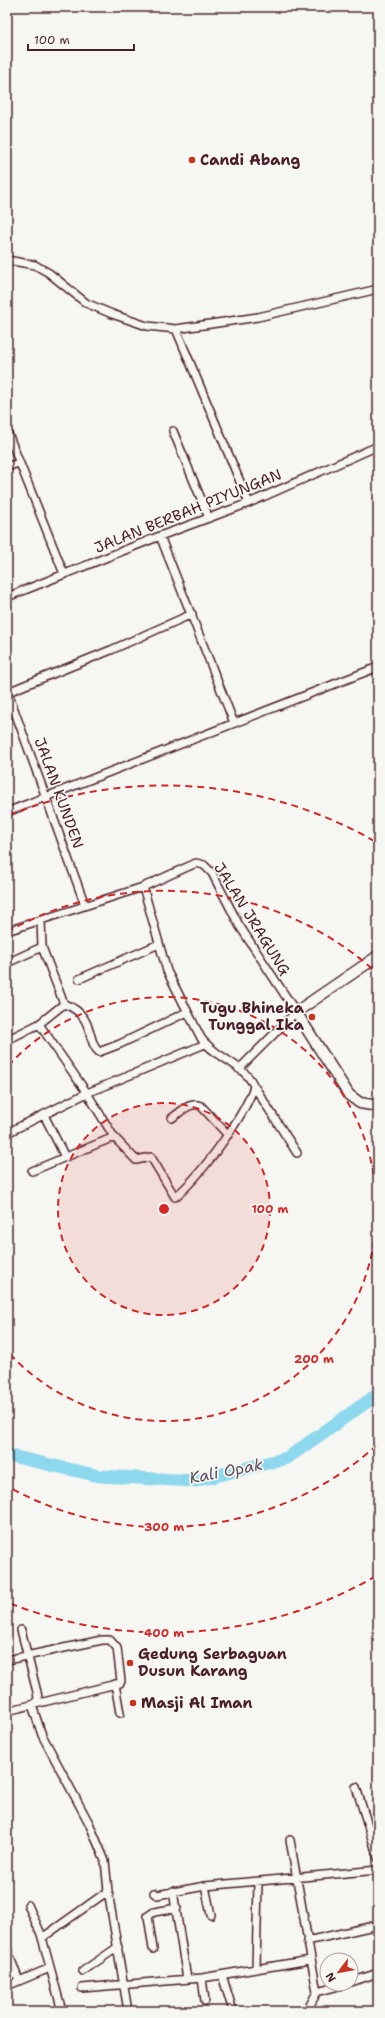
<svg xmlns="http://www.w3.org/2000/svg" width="385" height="2018" viewBox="0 0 385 2018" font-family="'Shantell Sans',sans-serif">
	<rect width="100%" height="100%" fill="#f6f6f2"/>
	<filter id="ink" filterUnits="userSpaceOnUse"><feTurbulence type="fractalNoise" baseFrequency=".025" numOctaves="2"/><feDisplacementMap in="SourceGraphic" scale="8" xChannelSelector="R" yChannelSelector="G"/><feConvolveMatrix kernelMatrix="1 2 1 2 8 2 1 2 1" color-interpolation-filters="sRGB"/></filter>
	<g filter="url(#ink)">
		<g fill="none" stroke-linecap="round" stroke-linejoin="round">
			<path stroke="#8dd8ed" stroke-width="13" d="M7,1455L99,1476L195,1481L287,1458L378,1394"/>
			<defs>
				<path id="street" d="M7,260L35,265L49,273L86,303L112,314L147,326L176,329L258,317L378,289
					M176,329L249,503
					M7,431L64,574
					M173,431L209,518
					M7,467L18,463
					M160,536L234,723
					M7,597L160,536L249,503L378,446
					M7,690L85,905
					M8,692L111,650L192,614
					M7,812L378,667
					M7,931L143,887L196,863L204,865L212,873L239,925L296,1012L239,1069
					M7,963L42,947
					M79,979L159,944
					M64,1004C96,1015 86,1042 99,1052L120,1044L187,1012
					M39,1024L87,1093L114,1137L136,1160L151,1157L175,1197C199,1178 245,1116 254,1086C244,1064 214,1057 201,1038L167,971L143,887
					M7,1040L39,1024L64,1004L42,947L41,921
					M254,1086L297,1153
					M44,1115L65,1157
					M172,1118C181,1112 190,1101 201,1106L228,1135
					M7,1133L87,1093L205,1044
					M32,1171L114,1137
					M21,1630L37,1692L38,1698L33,1708L42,1735L89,1823L105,1861L108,1891L128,2011
					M7,1660L102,1640H110L117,1648L121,1681L120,1683L7,1711
					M115,1684L120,1713
					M356,1787L378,1858
					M290,1840L317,1992L307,2011
					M205,1886L211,1915
					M173,1891L187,1979
					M154,1893L157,1895L205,1886L378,1870
					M28,1905L41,1934L62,2011
					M42,1938L108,1891
					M307,1941L378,1925
					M7,1949L19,1981
					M153,1949L148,1916L154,1912L177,1908
					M256,1968L258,1882
					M83,1971L118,1947
					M222,1975L233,2011
					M202,1978L205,2001
					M351,1982L378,1973
					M7,1986L50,1968
					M82,1988L202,1978L310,1960
					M317,1992L346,1984
					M7,2010V2011"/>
				<path id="secondary" d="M378,956L296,1012L349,1095L360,1103L378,1106"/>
			</defs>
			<use href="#street" stroke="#4a1f2b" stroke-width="10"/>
			<use href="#secondary" stroke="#4a1f2b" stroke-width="13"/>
			<use href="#street" stroke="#f6f6f2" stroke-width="7"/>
			<use href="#secondary" stroke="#f6f6f2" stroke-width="10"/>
		</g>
	</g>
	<circle cx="164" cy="1209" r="106" fill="#d62828" fill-opacity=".12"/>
	<g fill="none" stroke="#d62828" stroke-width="2" stroke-dasharray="7 5">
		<circle cx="164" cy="1209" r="106"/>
		<path d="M8 1066A212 212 0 1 1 8 1352"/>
		<path d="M377 1445A318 318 0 0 1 7 1486M7 932A318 318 0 0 1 377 973"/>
		<path d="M376 1576A424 424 0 0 1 9 1603M9 815A424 424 0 0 1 376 842"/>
	</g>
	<g fill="#c8321e" stroke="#f6f6f2" stroke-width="1.5">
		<circle cx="192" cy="160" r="4"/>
		<circle cx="312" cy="1017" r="4"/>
		<circle cx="130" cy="1663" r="4"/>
		<circle cx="133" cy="1703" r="4"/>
	</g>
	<g text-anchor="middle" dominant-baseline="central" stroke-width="3.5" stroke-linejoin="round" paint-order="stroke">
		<g font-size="15" font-weight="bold" fill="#4a1f2b" stroke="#f6f6f2" text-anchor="start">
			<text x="200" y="160">Candi Abang</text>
			<text x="304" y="1008" text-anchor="end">Tugu Bhineka<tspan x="304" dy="17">Tunggal Ika</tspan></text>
			<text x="138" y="1654">Gedung Serbaguan<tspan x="138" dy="17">Dusun Karang</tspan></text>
			<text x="141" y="1703">Masji Al Iman</text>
		</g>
		<g font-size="15" fill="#4a1f2b" stroke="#f6f6f2">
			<text transform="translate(188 511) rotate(-22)">JALAN BERBAH PIYUNGAN</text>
			<text transform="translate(59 793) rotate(70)">JALAN KUNDEN</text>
			<text transform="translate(252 919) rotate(58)">JALAN JRAGUNG</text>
		</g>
		<g font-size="16" font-style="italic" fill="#5b4d5c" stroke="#f6f6f2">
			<text transform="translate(226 1471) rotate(-11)">Kali Opak</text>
		</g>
	</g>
	<circle cx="164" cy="1209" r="6" fill="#d62828" stroke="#f6f6f2" stroke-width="2"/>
	<g font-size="12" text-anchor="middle" font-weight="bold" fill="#d62828" stroke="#f6f6f2" stroke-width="3.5" stroke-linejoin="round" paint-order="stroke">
		<text x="270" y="1213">100 m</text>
		<text x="314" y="1363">200 m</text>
		<text x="164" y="1531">300 m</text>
		<text x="164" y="1637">400 m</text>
	</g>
	<rect width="385" height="2018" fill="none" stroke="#f6f6f2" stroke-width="24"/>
	<rect x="12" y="12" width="361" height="1994" fill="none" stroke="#4a1f2b" stroke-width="1.5" filter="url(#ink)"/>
	<g transform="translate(339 1972) rotate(238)"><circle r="19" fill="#f6f6f2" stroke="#b1a0a2"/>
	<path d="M0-3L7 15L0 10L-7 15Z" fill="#c8321e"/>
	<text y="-6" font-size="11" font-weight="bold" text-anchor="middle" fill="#4a1f2b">N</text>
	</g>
	<path d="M28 44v6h106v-6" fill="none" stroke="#4a1f2b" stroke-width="2"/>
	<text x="34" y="44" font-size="12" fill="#4a1f2b" stroke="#f6f6f2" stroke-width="3" paint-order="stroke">100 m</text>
</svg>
